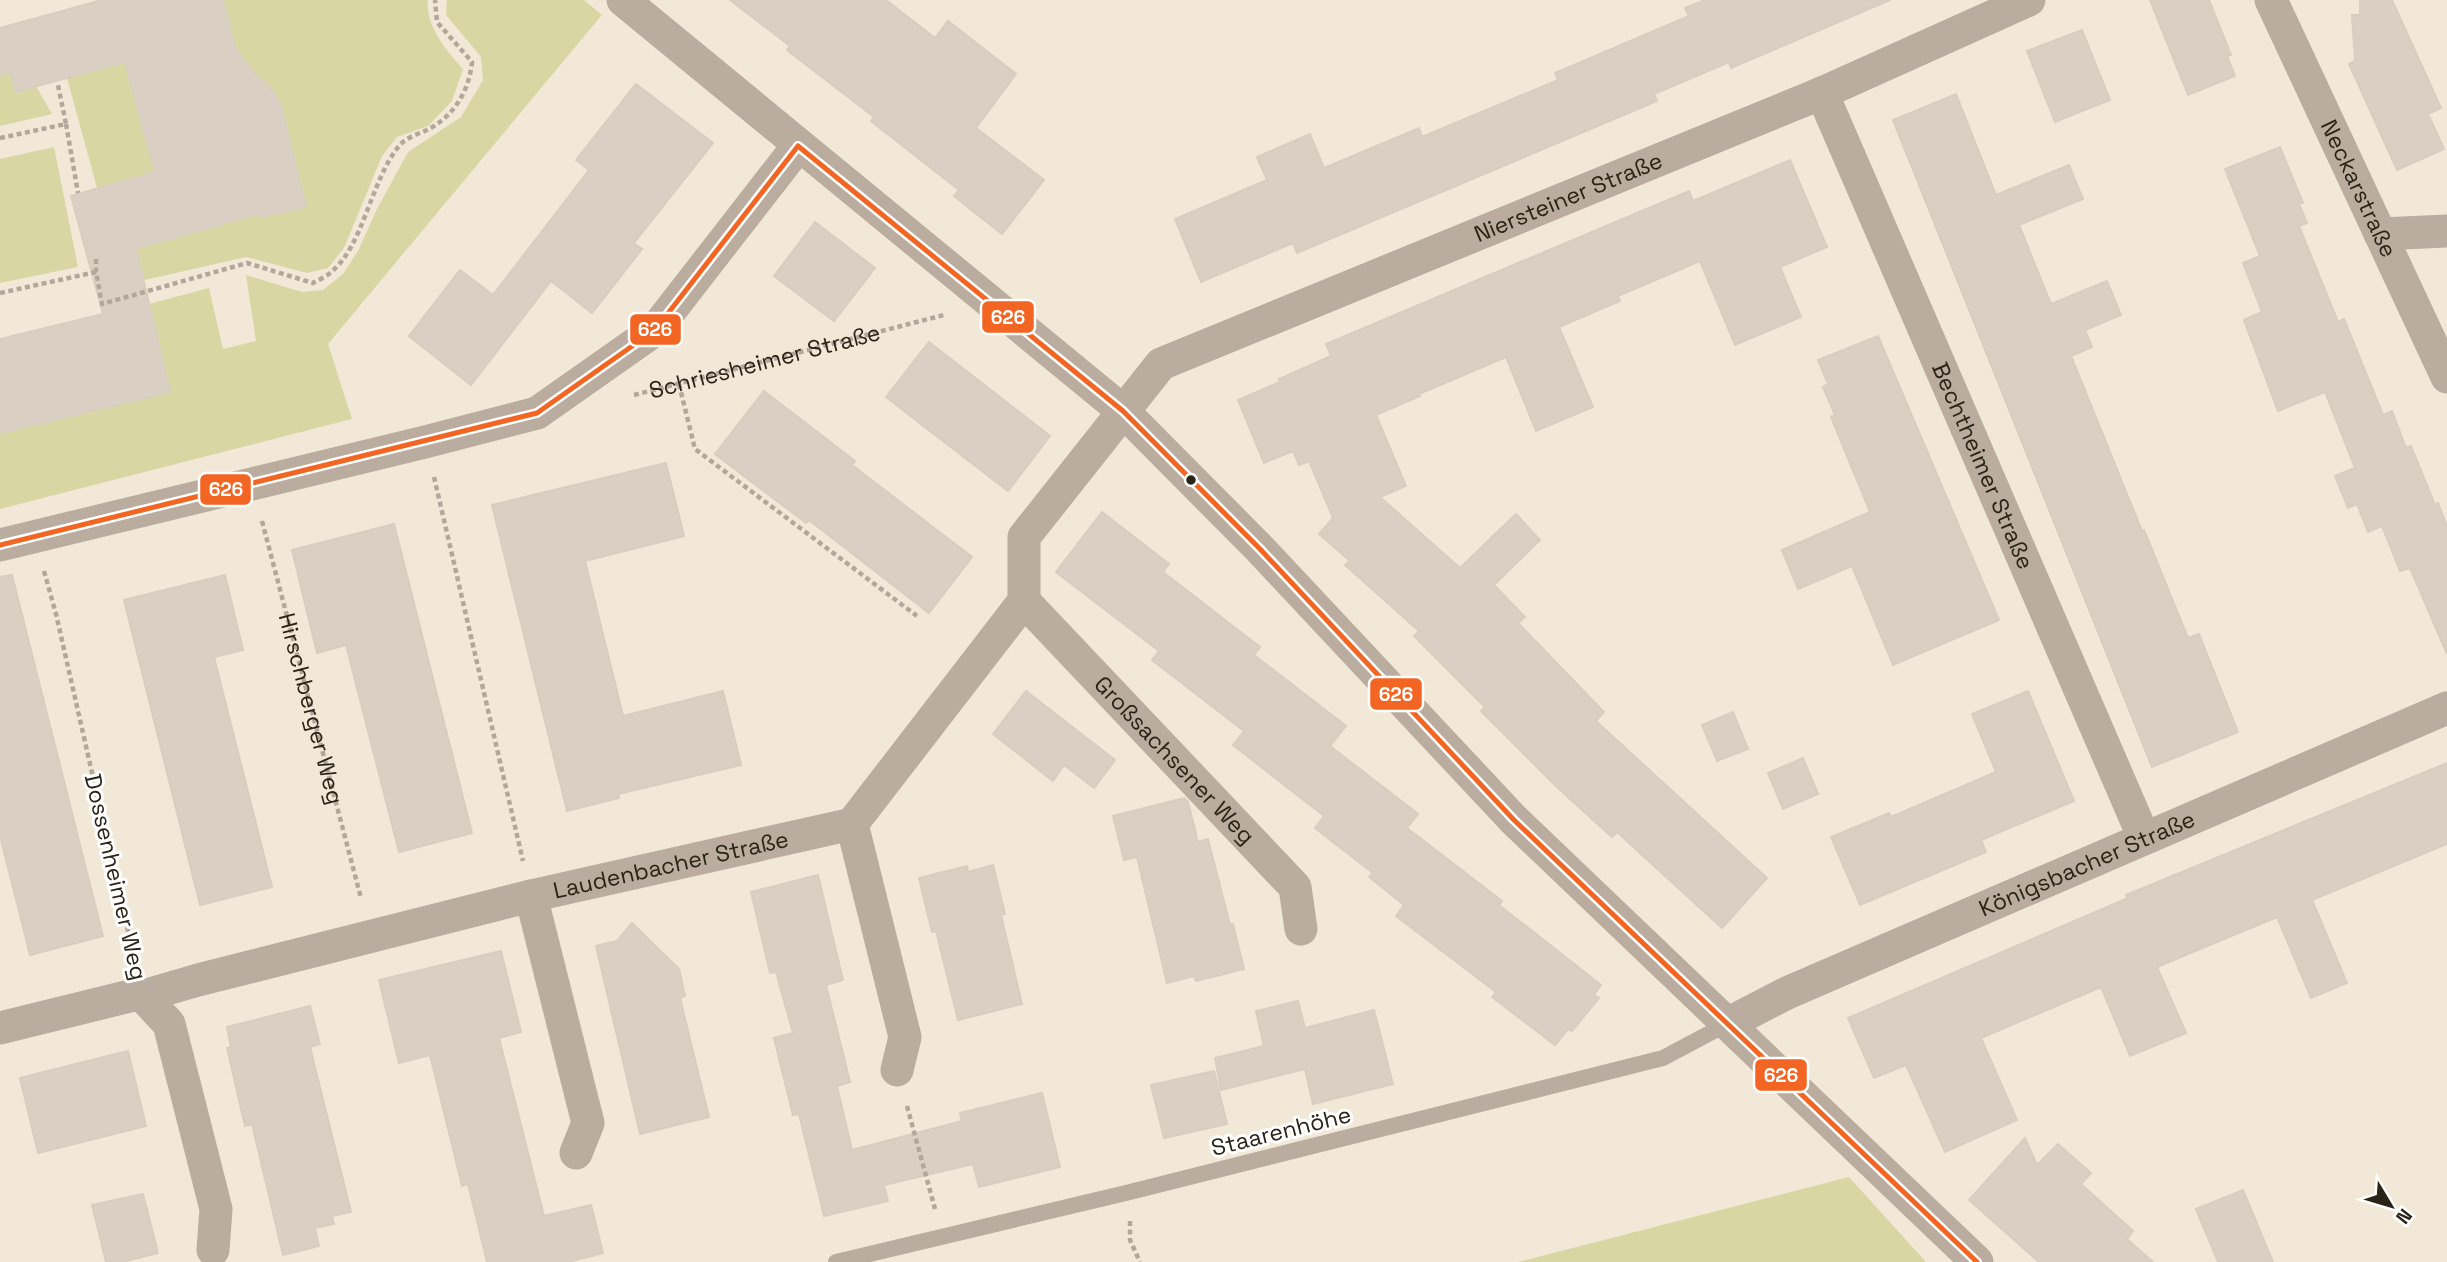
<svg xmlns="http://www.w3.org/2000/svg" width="2447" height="1262" viewBox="0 0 2447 1262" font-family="'Space Grotesk',sans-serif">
	<rect width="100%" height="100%" fill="#f1e8d7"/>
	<path fill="#d8d7a3" d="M223,0H428C425,26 447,51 463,69L452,101L428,126L397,137L382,156L344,248L328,268L307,273L246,257L123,285L112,255L236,221L257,207L260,217L306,206L281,106L273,91L255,74L236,49Z
		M447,0H584L602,15L328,344L352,419L0,509V433L170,392L149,304L209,288L223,349L256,341L246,275L302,292L323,290L343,274L358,251L377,209L408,152L461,117L483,80L481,57L446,15Z
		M151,55L157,77L131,85L141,123L181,165L97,188L67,78Z
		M0,56L5,73L11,72L16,92L36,86L52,114L0,126Z
		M54,147L78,267L0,283V159Z
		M1849,1177L1926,1262H1518Z"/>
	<path fill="#d9d0c3" stroke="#d7cec2" stroke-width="2" d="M102,0H223L236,49L255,74L273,91L281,106L306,207L260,217L259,214L136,248L170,392L0,433V339L103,314L71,196L155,172L125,62L16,92L11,72L0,75V28Z
		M730,0H886L935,38L948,21L1016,74L976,128L1044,180L1002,234L954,196L959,190L871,121L874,117L787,50L790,46Z
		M1705,0H1890L1731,68L1729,62L1654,94L1657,101L1297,253L1293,243L1201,282L1175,219L1267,180L1257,157L1310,134L1324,168L1419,128L1422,137L1558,80L1555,73L1689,16L1685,8Z
		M2150,0H2209L2231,55L2227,56L2235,76L2188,95Z
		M2360,0H2392L2441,108L2428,114L2444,149L2397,170L2349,64L2355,61L2352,15H2360Z
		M2082,30L2110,100L2055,122L2027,51Z
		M636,84L713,143L634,243L642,249L592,313L551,281L471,385L409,336L460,270L493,295L589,170L576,160Z
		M1956,94L1996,195L2069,165L2083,199L2019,225L2051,304L2107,281L2121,315L2085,330L2092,347L2071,356L2142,531L2144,530L2188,638L2199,634L2238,732L2152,767L1893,120Z
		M2280,147L2303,203L2299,204L2307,223L2299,226L2338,322L2344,319L2383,415L2392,411L2406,448L2411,446L2435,505L2438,503L2447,526V654L2410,568L2400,571L2382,526L2368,532L2357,504L2348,508L2335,476L2355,468L2325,392L2278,411L2244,320L2262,312L2243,263L2260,256L2225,169Z
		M1790,160L1827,247L1780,267L1801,317L1735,345L1700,261L1618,296L1620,301L1559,327L1593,407L1536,431L1506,357L1419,394L1420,396L1376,415L1406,486L1380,497L1460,568L1516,514L1540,540L1494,585L1525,617L1518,623L1604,712L1596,721L1767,878L1722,928L1617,832L1612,837L1558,788L1481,711L1485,707L1414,636L1419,631L1345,565L1350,561L1319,534L1333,518L1309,461L1299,465L1293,451L1264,463L1238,400L1280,382L1279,379L1331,356L1326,344L1689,191L1693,201Z
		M815,222L875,268L834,321L774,276Z
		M1878,336L1999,620L1893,665L1852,566L1798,589L1782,550L1870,512L1831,417L1835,415L1823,387L1828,384L1818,360Z
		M929,342L1050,436L1008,491L886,397Z
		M764,391L855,461L852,465L972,557L929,613L809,520L806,523L715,454Z
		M666,463L684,536L585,561L614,679L623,716L723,691L741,765L618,794L619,798L567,811L492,505Z
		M1102,512L1169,564L1163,572L1260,647L1254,655L1346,726L1330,746L1418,814L1407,828L1502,901L1499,905L1601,985L1594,995L1599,998L1572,1031L1568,1029L1555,1045L1492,997L1496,992L1396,916L1404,905L1369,877L1373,873L1315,828L1324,816L1233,745L1244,731L1152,660L1159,651L1056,572Z
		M394,524L472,833L399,852L346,645L317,653L292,550Z
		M12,575L103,936L30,955L0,836V577Z
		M225,575L243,650L214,657L272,887L200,905L124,600Z
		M1026,691L1115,760L1094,788L1064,765L1053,781L993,734Z
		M2028,691L2074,801L1981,840L1986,852L1860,905L1831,837L1889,813L1891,817L1996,772L1972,714Z
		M1733,712L1748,749L1717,761L1702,725Z
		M1803,758L1818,794L1783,809L1768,773Z
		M2447,763V844L2312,900L2347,983L2311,998L2277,917L2157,967L2186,1033L2130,1056L2101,987L1981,1038L2017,1120L1945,1152L1906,1065L1874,1078L1848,1018L2128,898L2126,895Z
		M1184,798L1188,802L1198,842L1208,839L1230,925L1233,924L1244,969L1196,981L1194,976L1167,983L1137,857L1124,860L1113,816Z
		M993,865L1005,914L1001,915L1022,1004L958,1020L936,931L932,932L919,878L967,866L968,872Z
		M818,875L843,980L826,985L850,1082L837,1086L852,1150L962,1121L960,1113L1042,1093L1060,1167L979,1187L973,1164L884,1185L888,1201L824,1216L799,1114L793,1115L774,1038L793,1033L776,972L770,973L751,892Z
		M632,923L679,969L685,996L680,998L709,1117L640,1134L596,946L617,941Z
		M501,951L521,1032L499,1038L544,1216L591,1205L603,1253L568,1262H487L468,1184L462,1186L430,1055L399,1063L379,980Z
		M1298,1001L1305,1028L1374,1010L1393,1084L1313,1104L1305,1069L1221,1090L1215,1058L1264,1046L1256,1011Z
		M310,1006L320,1044L310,1047L351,1212L332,1216L334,1224L315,1228L319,1246L283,1255L252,1124L245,1126L227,1048L231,1047L227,1027Z
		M128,1051L146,1126L38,1153L20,1078Z
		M1214,1071L1227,1124L1164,1138L1151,1085Z
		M2025,1138L2037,1165L2058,1144L2091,1173L2081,1184L2133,1231L2127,1239L2153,1262H2039L1969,1200Z
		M2243,1190L2273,1262H2218L2196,1209Z
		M143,1194L158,1253L122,1262H106L92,1205Z"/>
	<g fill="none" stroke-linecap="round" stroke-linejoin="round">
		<g stroke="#b3a79c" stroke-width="4.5" stroke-dasharray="5 3.5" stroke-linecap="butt">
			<path d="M66,124L78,193"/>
			<path d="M0,138L66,124L58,85"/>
			<path d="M96,259V272L102,304L247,263L313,283C318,280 326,277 331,272C363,247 371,180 399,146C405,138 418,134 427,130C453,117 469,92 472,62L437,22L435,0"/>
			<path d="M0,293L96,272"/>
			<path d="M679,384L695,449L917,616"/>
			<path id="s1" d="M634,395L944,315"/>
			<path d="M434,477L523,861"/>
			<path id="s2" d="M262,521L361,898"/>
			<path d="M44,571L56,614L134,958"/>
			<path d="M907,1106L935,1209"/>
			<path d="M1130,1221V1240L1140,1262"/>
		</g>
		<path stroke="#baac9e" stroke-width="16" d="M836,1262L1130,1192L1663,1058L1729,1023"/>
		<g stroke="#baac9e" stroke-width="33">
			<path d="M623,0L1123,411L1260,549L1514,820L1977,1262"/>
			<path id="s3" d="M2271,0L2447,377"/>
			<path id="s4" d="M1822,93L2144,838"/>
			<path d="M2380,234L2447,231"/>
			<path d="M0,545L425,442L537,413L655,330L798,146"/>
			<path id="s5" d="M1024,601L1295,887L1301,929"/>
			<path d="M852,824L905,1037L897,1070"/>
			<path d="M531,896L588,1123L576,1153"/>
			<path d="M143,996L169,1024L216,1209L213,1250"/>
			<path id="s6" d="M1729,1023L1787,993L2447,708"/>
			<path id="s7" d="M0,1028L134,995L143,996L198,980L531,896L852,824L1024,601V537L1161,364L1822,93L2029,0"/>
		</g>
		<defs>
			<path id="bus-1" d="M798,146L1123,411L1260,549L1514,820L1977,1262
				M0,545L537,413L655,330L798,146"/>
		</defs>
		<use href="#bus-1" stroke="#fff" stroke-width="10"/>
		<use href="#bus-1" stroke="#f26522" stroke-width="5"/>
	</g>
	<circle fill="#2a2418" stroke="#fff" stroke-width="2.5" cx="1191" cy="480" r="6"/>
	<g text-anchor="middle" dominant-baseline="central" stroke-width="6" stroke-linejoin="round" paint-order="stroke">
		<g font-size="23" fill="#2a2418" stroke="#fff">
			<text stroke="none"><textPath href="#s3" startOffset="208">Neckarstraße</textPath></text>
			<text stroke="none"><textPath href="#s7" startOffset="1883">Niersteiner Straße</textPath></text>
			<text stroke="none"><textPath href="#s1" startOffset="135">Schriesheimer Straße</textPath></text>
			<text stroke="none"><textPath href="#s4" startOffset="406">Bechtheimer Straße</textPath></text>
			<text stroke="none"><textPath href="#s2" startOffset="194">Hirschberger Weg</textPath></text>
			<text stroke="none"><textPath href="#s5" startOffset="219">Großsachsener Weg</textPath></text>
			<text stroke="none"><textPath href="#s6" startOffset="392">Königsbacher Straße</textPath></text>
			<text stroke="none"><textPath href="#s7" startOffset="691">Laudenbacher Straße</textPath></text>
			<text transform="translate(116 877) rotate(77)">Dossenheimer Weg</text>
			<text transform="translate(1281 1131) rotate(-14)">Staarenhöhe</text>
		</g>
	</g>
	<g stroke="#fff" stroke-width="2.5">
		<rect x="981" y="300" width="54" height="34" rx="7" fill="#f26522"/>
		<rect x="629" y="313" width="53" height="33" rx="7" fill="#f26522"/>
		<rect x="199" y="473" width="53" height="33" rx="7" fill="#f26522"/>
		<rect x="1369" y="677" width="54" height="34" rx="7" fill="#f26522"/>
		<rect x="1754" y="1058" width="54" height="34" rx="7" fill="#f26522"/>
	</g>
	<g font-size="19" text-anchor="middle" font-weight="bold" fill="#fff">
		<text x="1008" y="324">626</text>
		<text x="655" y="336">626</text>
		<text x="226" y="496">626</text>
		<text x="1396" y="701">626</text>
		<text x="1781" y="1082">626</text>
	</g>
	<g transform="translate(2391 1206) rotate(128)" stroke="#ffffff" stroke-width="5" paint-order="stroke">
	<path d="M0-5L12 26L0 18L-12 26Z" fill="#2a2418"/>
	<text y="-10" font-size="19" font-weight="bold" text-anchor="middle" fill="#2a2418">N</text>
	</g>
</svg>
